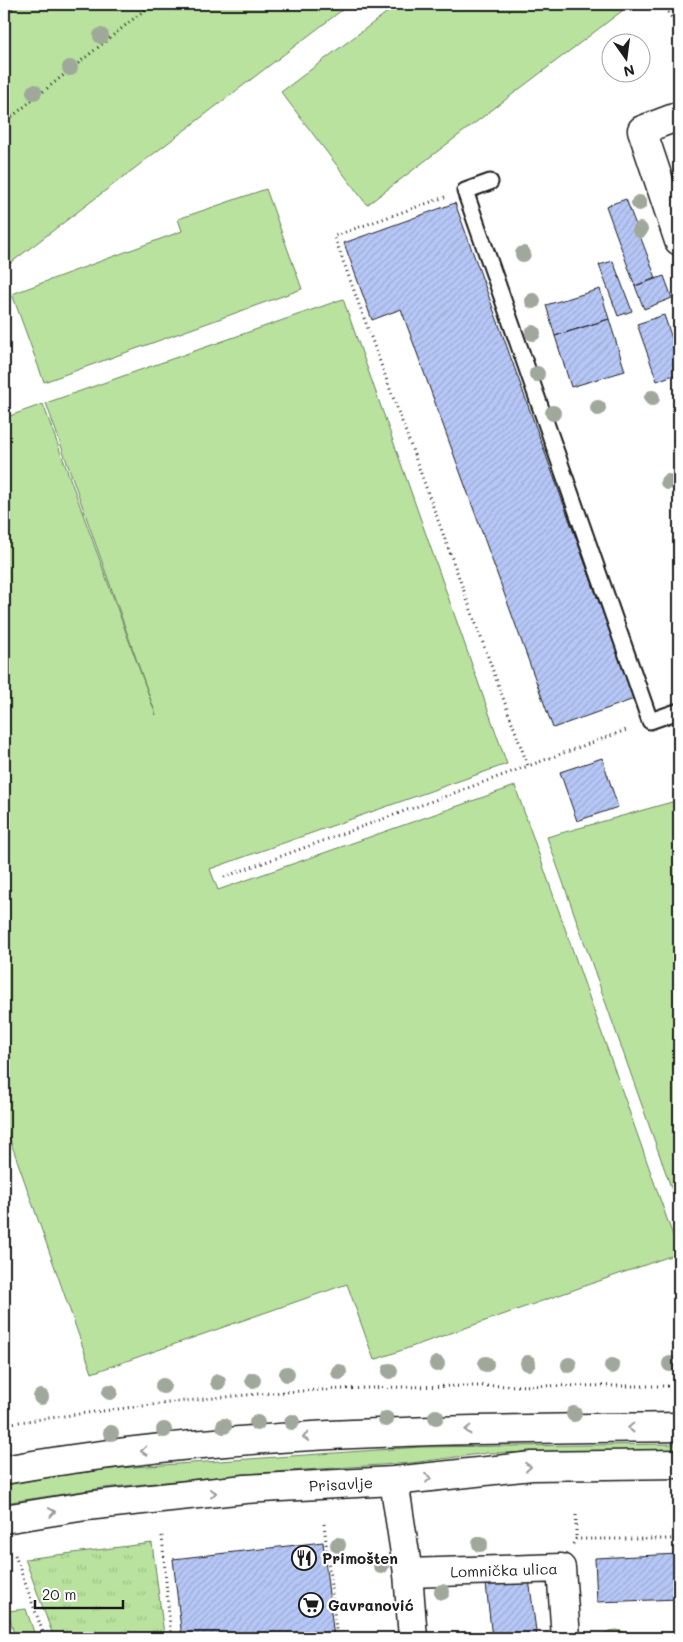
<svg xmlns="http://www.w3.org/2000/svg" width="683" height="1642" viewBox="0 0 683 1642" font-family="Mali,sans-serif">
	<defs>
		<pattern id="park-tufts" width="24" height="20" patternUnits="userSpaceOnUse" patternTransform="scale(1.25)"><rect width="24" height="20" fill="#b8e29e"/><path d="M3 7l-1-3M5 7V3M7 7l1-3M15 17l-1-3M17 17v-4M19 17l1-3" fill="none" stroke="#9ec188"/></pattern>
		<pattern id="building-hatch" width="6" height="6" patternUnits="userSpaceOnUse" patternTransform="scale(1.25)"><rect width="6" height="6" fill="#b6c7f7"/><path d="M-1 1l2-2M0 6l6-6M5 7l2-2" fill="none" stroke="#9caad3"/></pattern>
	</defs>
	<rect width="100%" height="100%" fill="#fff"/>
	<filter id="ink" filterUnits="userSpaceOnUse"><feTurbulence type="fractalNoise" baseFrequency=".02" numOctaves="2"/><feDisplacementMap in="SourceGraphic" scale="10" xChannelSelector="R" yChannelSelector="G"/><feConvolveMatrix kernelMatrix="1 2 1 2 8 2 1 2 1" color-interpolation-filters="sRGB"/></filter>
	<g filter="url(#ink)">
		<path fill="#b8e29e" stroke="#6a7f5d" d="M4,4H350L4,268V62L6,60L4,57Z
			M398,4H617L622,11L367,205L281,92Z
			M266,189L302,289L44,382L12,294L182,231L178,219Z
			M343,299L507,764L210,869L218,890L515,786L679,1253L374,1360L347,1284L92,1373L4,1123V418L43,404L156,715L46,403Z
			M679,800V1210L547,837Z
			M679,1444V1450L487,1453L411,1463L259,1473L103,1488L4,1503V1485L63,1475L120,1468L420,1447Z
			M26,1609L36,1638H15L8,1611Z
			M617,1630L624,1632L632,1638H597L609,1631Z"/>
		<path fill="url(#park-tufts)" stroke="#6a7f5d" d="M152,1543L164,1634L136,1638H54L25,1559Z"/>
		<path fill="url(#building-hatch)" stroke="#1c1c1c" d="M679,143V165L674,145Z
			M626,199L656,278L635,286L606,206Z
			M455,203L634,699L553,728L401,309L372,320L344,243Z
			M613,261L632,311L618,316L599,265Z
			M664,276L672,298L644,309L635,286Z
			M600,289L609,319L555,336L546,305Z
			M664,315L679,359V373L657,381L637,324Z
			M609,319L625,371L571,387L555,336Z
			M602,758L618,807L577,821L560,772Z
			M323,1542L334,1638H182L173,1559Z
			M679,1554V1599L597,1602L595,1558Z
			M529,1579L537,1638H492L486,1584Z
			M4,1616L9,1638H4Z"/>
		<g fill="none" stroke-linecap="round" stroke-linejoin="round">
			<defs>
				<path id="lane" d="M490,182L465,191L650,721L679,711"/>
				<g id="street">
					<path d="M679,116L642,130L679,241"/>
					<path d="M394,1481L408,1573L413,1638"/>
					<path id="s1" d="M408,1573L561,1568L566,1638"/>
				</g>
				<g id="secondary">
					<path d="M4,1470C227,1430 454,1430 679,1427"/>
					<path id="s2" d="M4,1519L86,1506L245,1489L394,1481L532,1466L679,1464"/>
				</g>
			</defs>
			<use href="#lane" stroke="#1c1c1c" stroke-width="19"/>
			<use href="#street" stroke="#1c1c1c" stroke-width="31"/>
			<use href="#secondary" stroke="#1c1c1c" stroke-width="31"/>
			<path stroke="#1c1c1c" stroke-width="3" stroke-dasharray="1 4" stroke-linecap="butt" d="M662,4L679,28
				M4,15L19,4
				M4,123L152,4
				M445,197L334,236L528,766L629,729
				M224,877L528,766
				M4,1424C102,1411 201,1397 301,1391C427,1384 553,1386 679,1386
				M576,1515V1539
				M324,1524L337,1638
				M162,1536L171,1638
				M573,1544L576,1539H679
				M15,1555L45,1638"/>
			<use href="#lane" stroke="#fff" stroke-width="15"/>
			<use href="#street" stroke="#fff" stroke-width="28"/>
			<use href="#secondary" stroke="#fff" stroke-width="28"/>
		</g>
		<g fill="#a0a89b">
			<circle cx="101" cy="36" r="8"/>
			<circle cx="70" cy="68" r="8"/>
			<circle cx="34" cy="92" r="8"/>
			<circle cx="639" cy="203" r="8"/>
			<circle cx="640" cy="230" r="8"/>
			<circle cx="523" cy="254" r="8"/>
			<circle cx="533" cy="301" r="8"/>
			<circle cx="533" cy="333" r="8"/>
			<circle cx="537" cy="374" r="8"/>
			<circle cx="652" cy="398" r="8"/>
			<circle cx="598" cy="408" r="8"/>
			<circle cx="553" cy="413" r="8"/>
			<circle cx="668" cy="482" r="8"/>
			<circle cx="528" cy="1363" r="8"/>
			<circle cx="437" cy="1364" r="8"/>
			<circle cx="486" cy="1364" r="8"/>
			<circle cx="670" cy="1364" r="8"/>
			<circle cx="569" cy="1365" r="8"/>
			<circle cx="612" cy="1366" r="8"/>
			<circle cx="390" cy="1371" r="8"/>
			<circle cx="339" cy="1372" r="8"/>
			<circle cx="287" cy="1374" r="8"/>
			<circle cx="253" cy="1380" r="8"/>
			<circle cx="218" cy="1382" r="8"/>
			<circle cx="163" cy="1386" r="8"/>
			<circle cx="110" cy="1392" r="8"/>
			<circle cx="41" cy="1397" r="8"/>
			<circle cx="574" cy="1414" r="8"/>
			<circle cx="436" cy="1417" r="8"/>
			<circle cx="386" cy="1419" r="8"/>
			<circle cx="292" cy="1422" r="8"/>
			<circle cx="257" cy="1423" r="8"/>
			<circle cx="224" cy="1426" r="8"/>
			<circle cx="164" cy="1430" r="8"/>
			<circle cx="111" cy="1433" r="8"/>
			<circle cx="480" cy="1544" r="8"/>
			<circle cx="338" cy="1545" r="8"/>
			<circle cx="381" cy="1566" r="8"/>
			<circle cx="442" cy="1592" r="8"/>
		</g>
		<defs><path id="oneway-chevron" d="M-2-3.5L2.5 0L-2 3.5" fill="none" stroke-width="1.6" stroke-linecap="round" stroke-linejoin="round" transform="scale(1.25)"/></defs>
		<g stroke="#999">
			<use href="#oneway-chevron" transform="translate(631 1428) rotate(179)"/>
			<use href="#oneway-chevron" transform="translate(468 1430) rotate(179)"/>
			<use href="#oneway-chevron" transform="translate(306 1437) rotate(176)"/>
			<use href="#oneway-chevron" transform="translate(144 1451) rotate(174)"/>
			<use href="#oneway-chevron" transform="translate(528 1467) rotate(-5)"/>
			<use href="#oneway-chevron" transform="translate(428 1478) rotate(-6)"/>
			<use href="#oneway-chevron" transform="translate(213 1493) rotate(-6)"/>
			<use href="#oneway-chevron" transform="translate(52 1512) rotate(-9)"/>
		</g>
	</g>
	<defs>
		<symbol id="restaurant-ring" viewBox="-11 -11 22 22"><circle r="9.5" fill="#fff" stroke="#1c1c1c" stroke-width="1.5"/><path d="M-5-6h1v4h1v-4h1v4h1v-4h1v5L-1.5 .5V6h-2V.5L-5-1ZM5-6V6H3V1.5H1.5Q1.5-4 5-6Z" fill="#1c1c1c"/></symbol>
		<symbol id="supermarket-ring" viewBox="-11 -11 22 22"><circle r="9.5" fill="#fff" stroke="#1c1c1c" stroke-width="1.5"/><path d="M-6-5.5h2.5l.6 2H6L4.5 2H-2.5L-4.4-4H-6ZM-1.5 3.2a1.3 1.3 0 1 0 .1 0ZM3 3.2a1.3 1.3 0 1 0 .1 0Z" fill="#1c1c1c"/></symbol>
	</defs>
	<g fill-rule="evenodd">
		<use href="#restaurant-ring" x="290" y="1544" width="28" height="28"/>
		<use href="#supermarket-ring" x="297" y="1591" width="28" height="28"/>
	</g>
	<g text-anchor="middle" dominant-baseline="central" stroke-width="4.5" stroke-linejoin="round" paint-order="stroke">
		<g font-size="15" fill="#1c1c1c" stroke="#fff">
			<text stroke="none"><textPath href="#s2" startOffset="339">Prisavlje</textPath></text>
			<text stroke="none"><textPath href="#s1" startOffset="96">Lomnička ulica</textPath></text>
		</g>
		<g font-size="15" font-weight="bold" fill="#1c1c1c" stroke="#fff" text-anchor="start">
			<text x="322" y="1558">Primošten</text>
			<text x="328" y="1605">Gavranović</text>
		</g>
	</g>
	<rect width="683" height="1642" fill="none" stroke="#fff" stroke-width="20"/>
	<rect x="10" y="10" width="663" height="1622" fill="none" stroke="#1c1c1c" stroke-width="2" filter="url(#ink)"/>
	<g transform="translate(626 58) rotate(166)"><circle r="24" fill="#ffffff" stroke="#a4a4a4"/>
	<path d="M0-4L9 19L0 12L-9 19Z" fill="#1c1c1c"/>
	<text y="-8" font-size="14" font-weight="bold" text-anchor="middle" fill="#1c1c1c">N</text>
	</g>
	<path d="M35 1600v8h88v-8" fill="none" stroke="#1c1c1c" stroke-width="2.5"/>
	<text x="42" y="1600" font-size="15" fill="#1c1c1c" stroke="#ffffff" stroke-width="4" paint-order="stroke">20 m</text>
</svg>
